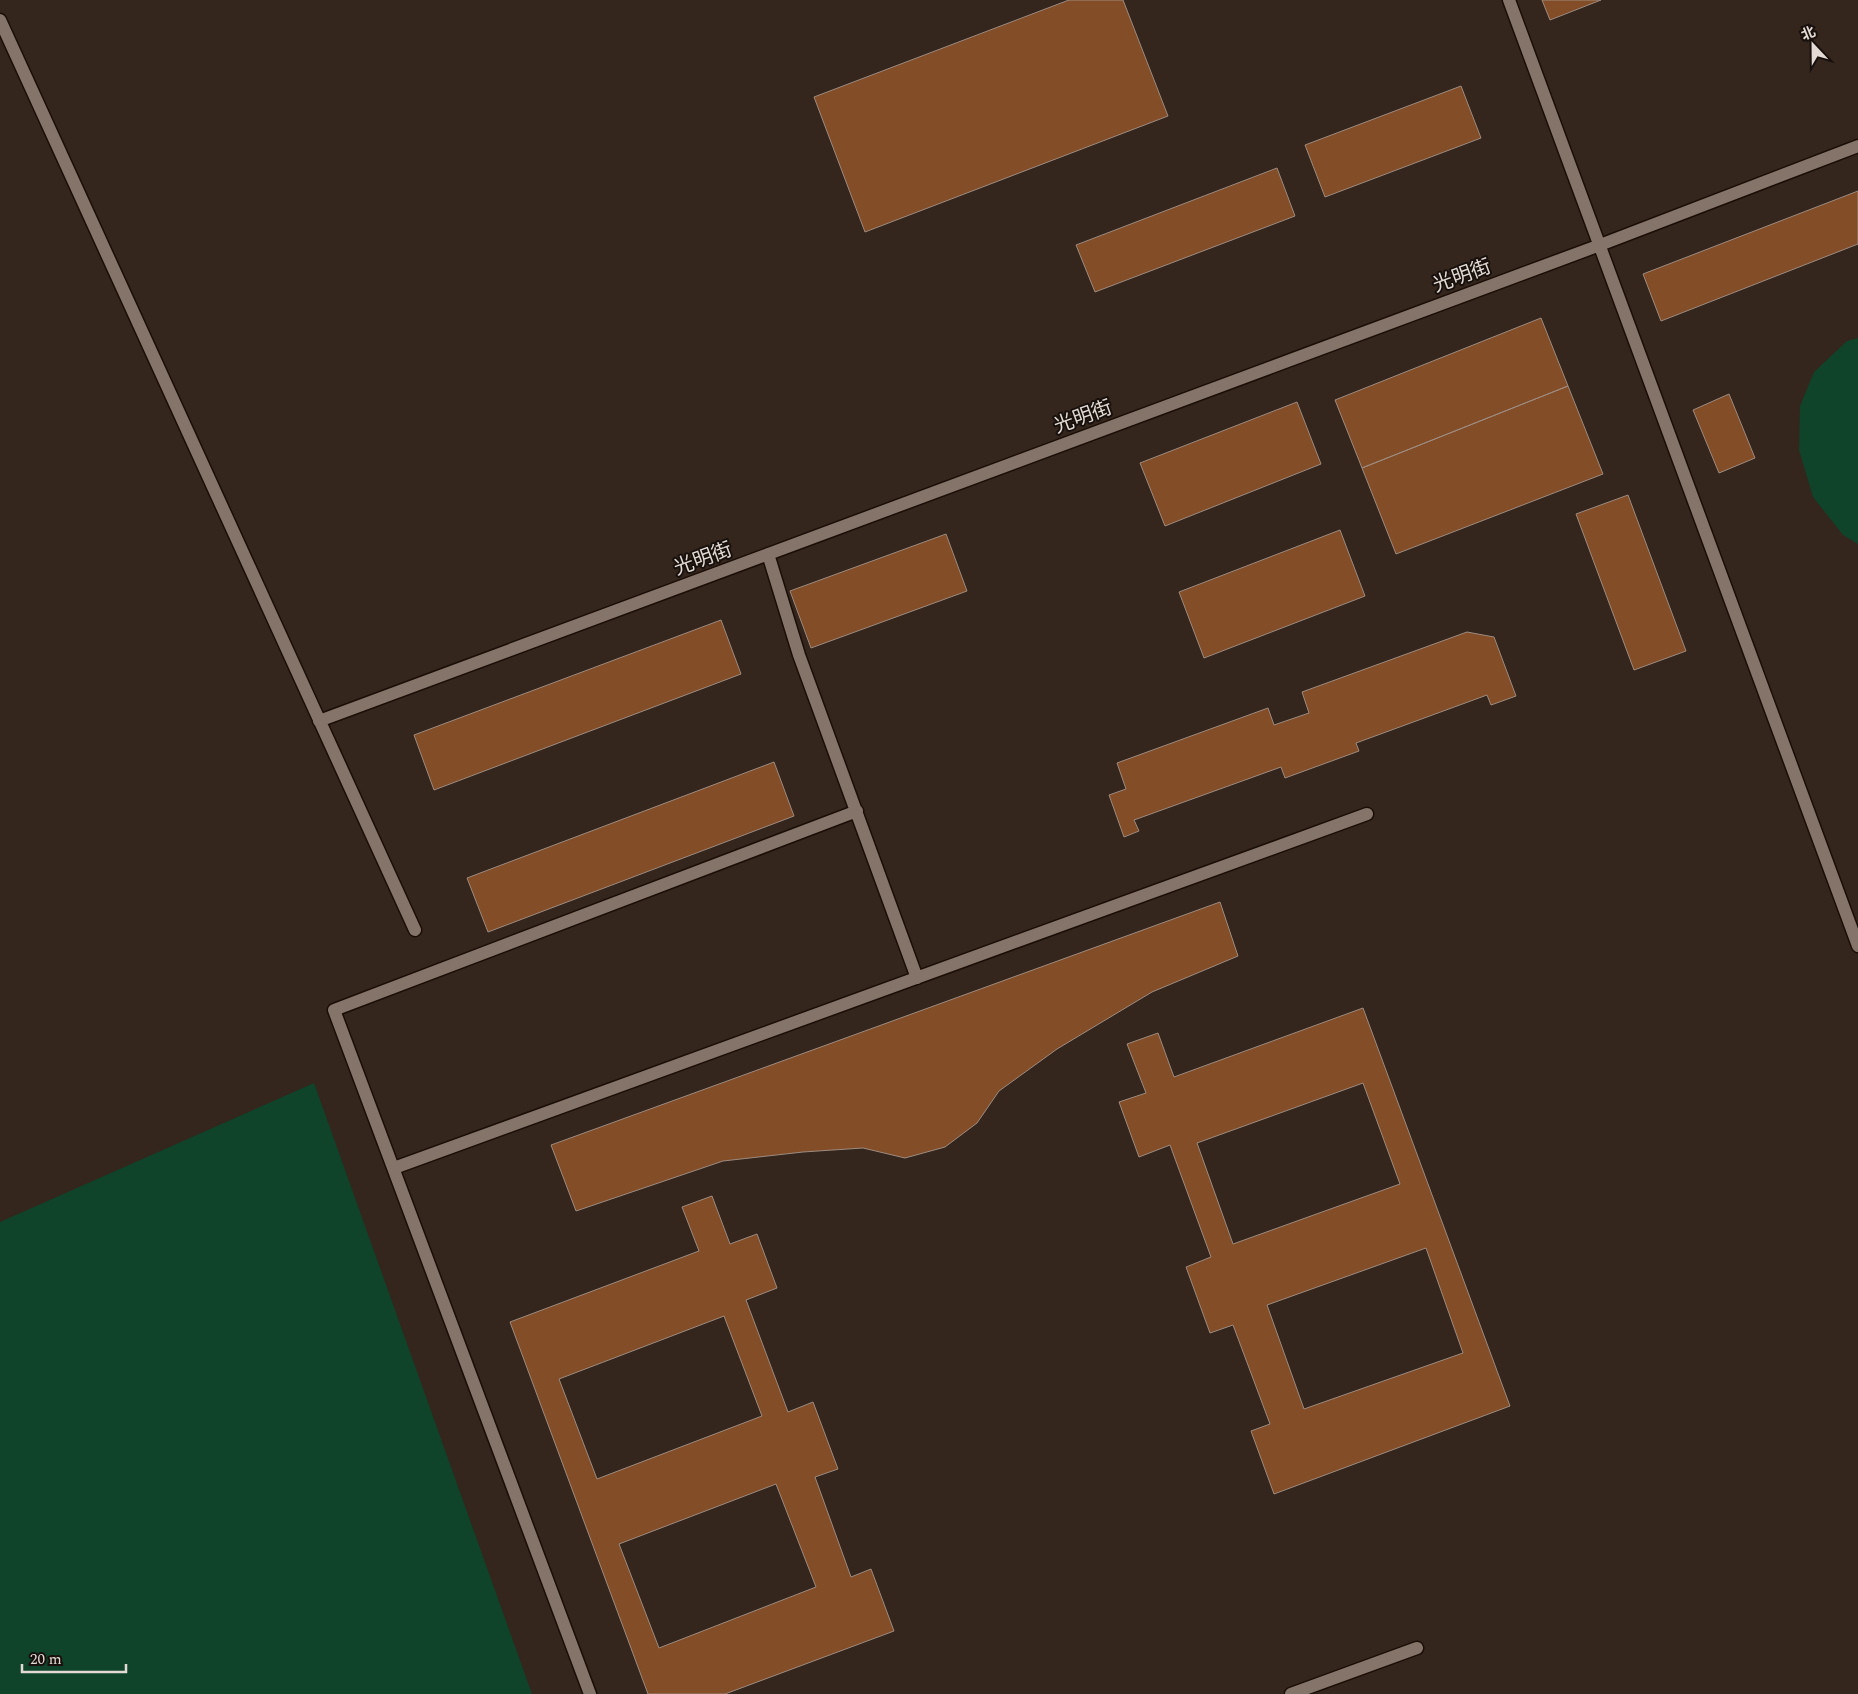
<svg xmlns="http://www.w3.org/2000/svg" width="1858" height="1694" viewBox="0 0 1858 1694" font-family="Spectral,'Noto Sans SC',serif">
	<rect width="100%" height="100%" fill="#34261d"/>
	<path fill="#0f432a" d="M1858,338V544L1843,535L1813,497L1799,450L1800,406L1814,372L1847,341Z
		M314,1083L532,1694H0V1222Z"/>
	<path fill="#834d27" stroke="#9d8b80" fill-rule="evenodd" d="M1069,0H1123L1168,116L865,232L814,97Z
		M1542,0H1601L1550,20Z
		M1461,86L1481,138L1325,197L1305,145Z
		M1277,168L1295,216L1095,292L1076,245Z
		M1858,191V244L1661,321L1643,274Z
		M1541,318L1568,386L1362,468L1335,400Z
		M1568,386L1603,474L1396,554L1362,468Z
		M1729,394L1755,458L1719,473L1693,410Z
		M1297,402L1321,464L1165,526L1140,463Z
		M1628,495L1686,651L1634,670L1576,514Z
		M1340,530L1365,596L1204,658L1179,592Z
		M946,534L967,591L811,648L790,591Z
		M721,620L741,674L434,790L414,735Z
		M1467,632L1494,637L1516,696L1491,705L1487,695L1356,743L1359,751L1285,778L1281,767L1134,820L1139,831L1124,837L1109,795L1126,789L1117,763L1268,708L1274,725L1309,713L1302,692Z
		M774,762L794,816L488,932L467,878Z
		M1220,902L1238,956L1152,992L1057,1049L999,1091L977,1123L945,1147L905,1158L863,1148L803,1152L723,1161L576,1211L551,1145Z
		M1363,1008L1510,1406L1274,1494L1251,1431L1270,1424L1233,1325L1210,1333L1186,1267L1211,1257L1170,1145L1139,1157L1119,1102L1146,1093L1127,1044L1158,1033L1174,1077ZM1363,1083L1400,1184L1233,1244L1197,1143ZM1426,1248L1463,1353L1304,1409L1267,1305Z
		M712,1196L730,1244L757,1234L777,1288L746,1300L788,1412L813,1402L838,1469L815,1477L851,1577L871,1569L894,1631L725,1694H648L510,1322L699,1251L682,1207ZM724,1316L762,1416L597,1479L559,1379ZM776,1484L816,1587L659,1648L619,1544Z"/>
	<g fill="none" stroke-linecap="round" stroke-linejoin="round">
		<defs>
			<path id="minor" d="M1509,0L1858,946
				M0,20L415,930
				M768,554L799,655L917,978
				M319,721L1600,245L1858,146
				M394,1168L1367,814
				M590,1694L334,1010L857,811
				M1291,1694L1417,1648"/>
		</defs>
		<use href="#minor" stroke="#1b0e07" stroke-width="15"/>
		<use href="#minor" stroke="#857469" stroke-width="12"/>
	</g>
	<g text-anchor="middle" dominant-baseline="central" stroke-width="4" stroke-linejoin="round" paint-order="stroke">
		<g font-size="20" fill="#e3dad4" stroke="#17100c">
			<text transform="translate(1462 276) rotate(-20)">光明街</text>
			<text transform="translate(1083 417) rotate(-20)">光明街</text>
			<text transform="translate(703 559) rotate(-20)">光明街</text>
		</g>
	</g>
	<g transform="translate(1813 45) rotate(338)" stroke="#17100c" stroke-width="4" paint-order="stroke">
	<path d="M0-4L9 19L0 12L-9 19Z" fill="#e3dad4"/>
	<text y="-8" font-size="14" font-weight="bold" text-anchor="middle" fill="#e3dad4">北</text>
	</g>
	<path d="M22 1664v8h104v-8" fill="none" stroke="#e3dad4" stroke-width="2.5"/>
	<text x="30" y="1664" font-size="15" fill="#e3dad4" stroke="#17100c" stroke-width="4" paint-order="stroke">20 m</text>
</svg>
